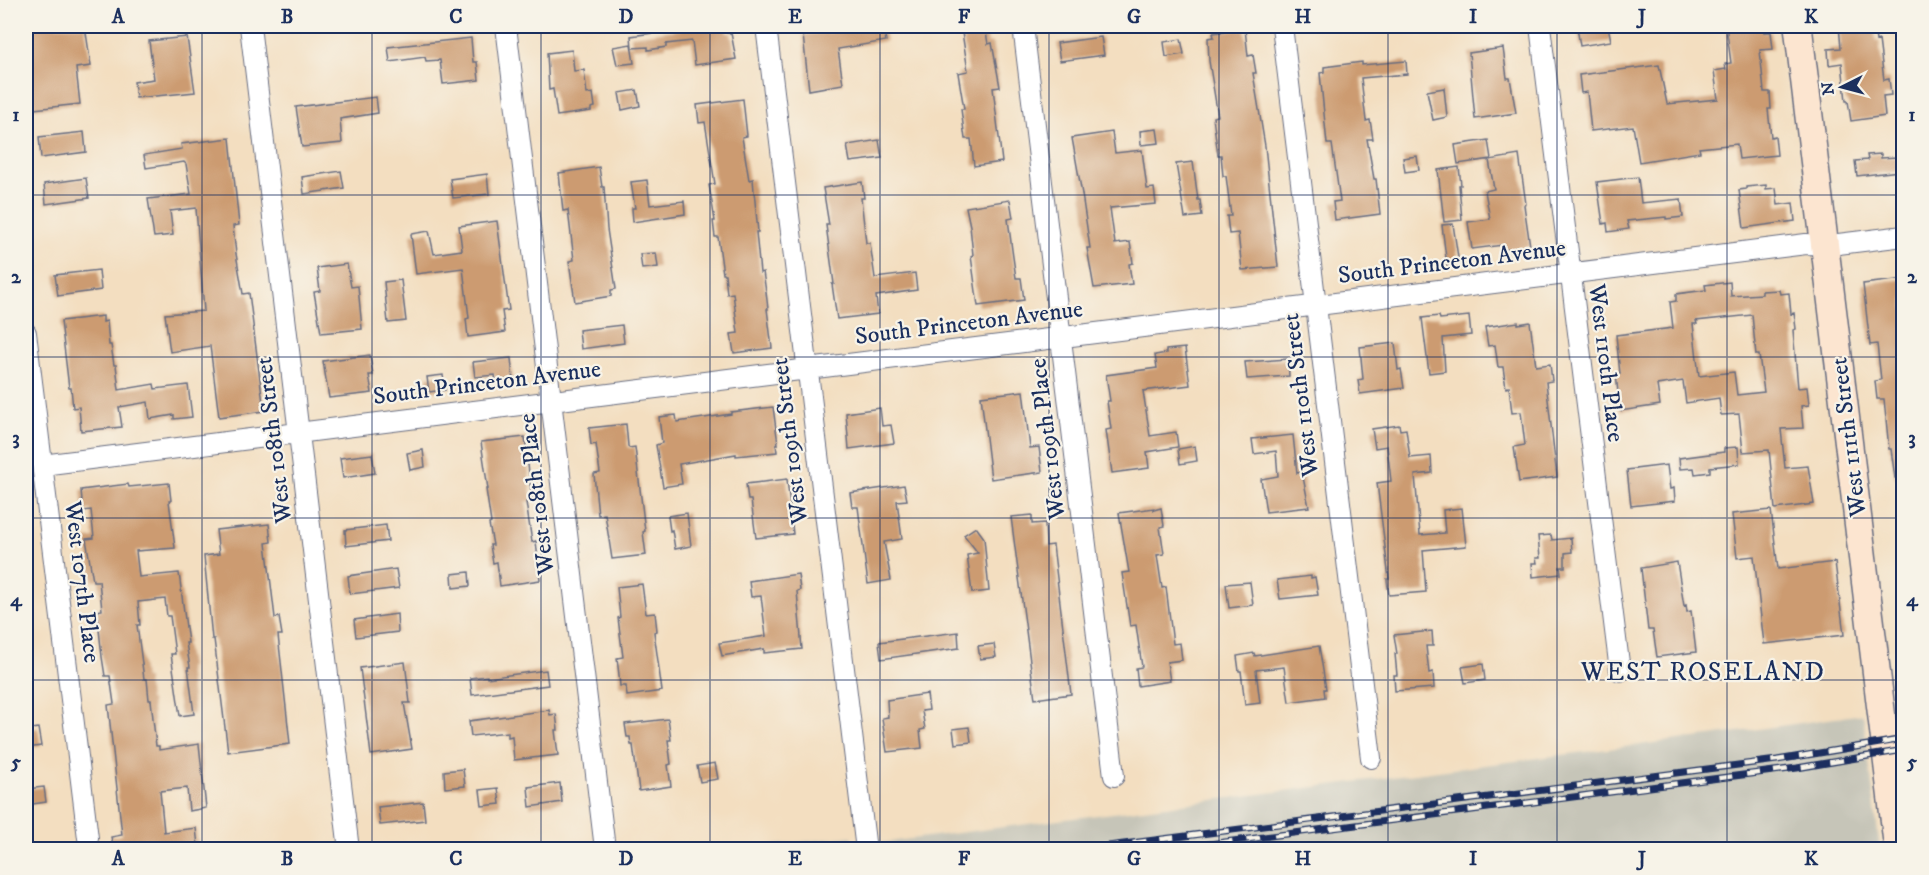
<svg xmlns="http://www.w3.org/2000/svg" width="1929" height="875" viewBox="0 0 1929 875" font-family="'IM FELL DW Pica',serif">
	<rect width="100%" height="100%" fill="#f7f3e8"/>
	<filter id="ink" filterUnits="userSpaceOnUse"><feTurbulence type="fractalNoise" baseFrequency=".0167" numOctaves="2"/><feDisplacementMap in="SourceGraphic" scale="12" xChannelSelector="R" yChannelSelector="G"/><feConvolveMatrix kernelMatrix="1 2 1 2 8 2 1 2 1" color-interpolation-filters="sRGB"/></filter>
	<filter id="wash" filterUnits="userSpaceOnUse"><feTurbulence type="fractalNoise" baseFrequency=".008" numOctaves="4" result="noise"/><feDisplacementMap in="SourceGraphic" scale="24" xChannelSelector="R" yChannelSelector="G"/><feGaussianBlur stdDeviation="1.35" result="paint"/><feColorMatrix in="noise" values="0 0 0 0 0 0 0 0 0 0 0 0 0 0 0 0 0 1.4 0 .05"/><feComposite in="paint" operator="in"/></filter>
	<g filter="url(#wash)">
		<rect width="100%" height="100%" fill="#f3dec0"/>
		<path fill="#c6c5b8" d="M1903,708H1904L1903,769L1896,710Z
			M1863,714L1880,849L874,850L873,844L1717,735Z
			M852,836L853,849H742Z"/>
		<g id="blocks">
			<path fill="#cc9b71" fill-rule="evenodd" d="M26,26H85L91,66L76,68L80,104L34,109L31,77L26,78Z
				M704,26H726L727,33H731L736,59L695,65L692,41L666,44V47L648,50V47L632,48L631,36Z
				M832,26H883L886,41L838,49L843,84L809,90L803,35L833,32Z
				M961,26H985L988,44L992,43L1000,87L993,88L1002,162L974,166L971,139H965L961,109H964L958,73L968,71Z
				M1586,26H1608L1611,41L1580,46L1577,27Z
				M1726,26H1764V32H1771L1773,49L1760,50L1764,92H1770L1771,109H1768L1771,137L1775,136L1777,155L1739,159L1737,144L1699,148L1700,152L1639,162L1633,126L1591,131L1587,92L1581,93L1579,75L1659,65L1667,104L1718,99L1714,71L1726,69L1725,64L1731,63Z
				M1839,26H1874L1876,41L1879,40L1884,80L1889,79L1891,95L1883,96L1885,116L1851,121L1848,101H1846L1842,63L1829,65L1828,49L1841,48Z
				M1245,29L1248,56L1253,55L1256,73H1253L1265,146L1278,267L1242,270L1238,233L1229,234L1227,216H1231L1226,176H1223L1221,155H1218L1213,117L1218,116L1209,61L1208,38L1214,37L1213,33Z
				M187,37L195,92L136,98L134,82L154,79L149,41Z
				M1101,37L1104,55L1060,61L1057,43Z
				M471,38L473,62H477L479,80L443,84L440,60L426,61L425,57L390,62L388,47Z
				M1181,39L1184,54L1166,57L1164,42Z
				M631,44L634,63L617,65L613,47Z
				M1503,48L1507,78H1510L1516,113L1475,119L1469,53Z
				M572,50L574,71L584,70L587,94L593,93L595,107L591,108V111L557,116L553,89L549,90L547,53Z
				M1406,61L1407,74L1361,78L1366,121L1370,120L1373,139H1367L1374,179H1376L1380,214L1335,220L1333,202L1340,201L1332,144H1327L1320,73L1324,72V67L1362,62V65Z
				M1444,88L1447,117L1433,120L1427,91Z
				M637,90L640,106L622,110L619,93Z
				M376,97L378,113L340,119L342,143L302,147L296,107Z
				M743,99L747,136L742,137L749,180L753,179L754,191L758,232H756L760,273L763,272L766,292L768,309H767L772,348L734,353L731,334L738,333L733,293L727,294L725,274H723L718,237H715L713,221H715L709,185L715,184L705,122L699,123L697,105Z
				M1157,129L1159,143L1141,145L1140,131Z
				M84,132L86,152L41,158L39,137Z
				M1112,132L1115,153L1142,150L1147,189L1154,188L1156,204L1110,208L1115,244L1130,242L1133,263L1129,264L1132,284L1094,288L1087,248H1090L1082,194L1072,138Z
				M230,138L239,225L233,226L236,254L243,294L249,293L264,411L219,417L210,346L170,352L165,314L204,311L196,208L170,211L173,235L154,237L148,199L191,194L186,164L184,162L146,168L144,155L182,149L181,144Z
				M879,140L882,158L850,162L847,145Z
				M1488,140L1491,159L1458,164L1455,145Z
				M1881,154V158L1897,157L1899,171L1857,176L1855,161L1868,160L1867,155Z
				M1519,155L1526,204L1524,205L1530,246L1504,250L1503,245L1472,249L1468,222L1490,219L1485,191L1494,189L1489,160Z
				M1417,156L1419,170L1405,172L1403,158Z
				M1193,162L1198,200H1200L1202,216L1185,218L1176,164Z
				M599,167L602,187H604L607,229L616,289L611,290V296L575,302L569,261L574,260L568,210L563,211L559,173Z
				M1459,167L1461,185H1459L1462,220L1444,222L1438,170Z
				M341,171L344,188L304,194L302,177Z
				M487,174L489,194L453,198L450,179Z
				M1638,177L1641,203L1681,199L1683,217L1666,219V217L1627,221L1629,229L1608,232L1607,223L1603,224L1597,182Z
				M86,178L89,198L46,204L44,184Z
				M647,180L650,205L684,201L685,214L633,222L632,208H635L631,182Z
				M862,182L864,198H861L866,243H870L875,278L915,273L917,290L876,296L878,314L837,319L832,284H834L826,225H829L823,188Z
				M1766,185V189L1776,188L1778,205L1793,203L1795,221L1744,228L1739,190L1746,189V187Z
				M1010,200L1013,218L1008,219L1012,250L1016,278H1021L1024,300L978,306L971,256L973,255L970,226L966,207Z
				M497,221L509,310L502,311L505,332L468,337L466,319L469,318L463,268L416,274L411,234L429,231L434,254L462,250L459,226Z
				M1453,224L1459,264L1447,266L1442,225Z
				M656,253L658,267L642,269L640,254Z
				M347,264L351,287L358,286L362,329L321,333L314,292L320,291L317,268Z
				M99,270L101,290L58,296L55,275Z
				M1904,279V477L1895,478L1891,449H1889L1884,399H1877L1875,381L1881,380L1877,344L1870,345L1863,284Z
				M401,280L406,321L388,323L384,282Z
				M1730,282L1731,296L1762,294V291L1779,290L1780,294L1789,293L1791,314L1794,313L1796,329L1793,330L1798,388L1807,387L1809,405L1801,406L1803,428L1781,429L1785,468L1808,466L1814,504L1775,509L1769,450L1743,452L1739,414L1721,415L1719,398L1686,403L1683,381L1657,385L1660,405L1620,411L1616,374H1620L1616,335L1673,328L1670,302L1676,301V294L1706,290L1705,285ZM1752,315L1756,355H1759L1764,392L1737,395L1734,372L1699,376L1693,324H1697L1696,321Z
				M103,316V322L107,321L109,345H111L114,365H116L119,390L154,384L155,389L188,385L192,417L174,419V415L150,419L148,402L119,407L122,427L81,431L79,407L73,408L71,388H69L61,321Z
				M1439,316L1440,319L1469,316L1471,335L1443,338L1445,371L1429,373L1422,318Z
				M1518,322V324L1530,322L1536,366L1550,364L1552,381L1546,382L1557,477L1519,482L1514,447L1525,445L1521,412L1512,413L1509,387L1506,388L1503,367H1498L1495,345L1488,346L1485,327Z
				M622,325L624,343L581,349L579,330Z
				M1395,343L1398,370L1401,369L1404,388L1360,394L1358,380L1363,379L1360,347Z
				M1185,348L1190,385L1143,391L1150,436L1176,432L1178,447L1147,452L1149,468L1112,473L1106,430L1111,429L1107,401H1110L1106,375L1157,368L1155,355L1166,353V350Z
				M370,355L373,375H369L372,393L329,398L323,361Z
				M511,358L513,379L496,381L495,375L475,377L473,362Z
				M1288,359L1289,376L1247,379L1245,362Z
				M443,375L445,390L429,392L427,377Z
				M1023,391L1030,448L1039,447L1042,472L991,479L981,396Z
				M773,407L778,444H776L777,452L736,456V454L679,464L682,484L663,487L656,445L662,443L659,417L676,415L677,422L731,414V412Z
				M880,408L882,426L891,425L894,443L849,449L846,413Z
				M626,424L628,446L629,448L635,447L645,531L643,532L646,555L612,559L605,514L598,515L594,474L600,473L596,444L591,445L589,428Z
				M1399,425L1400,430L1406,429L1410,458L1431,456L1432,473L1415,475L1420,535L1445,533L1443,510L1462,508L1466,546L1423,550L1426,592L1389,595L1387,579H1389L1377,483L1391,481L1387,446L1375,448L1372,429Z
				M1293,435L1297,473L1302,472L1309,507L1266,512L1261,479L1278,476L1276,451L1254,454L1252,439Z
				M525,437L532,501L526,502L532,542L536,541L540,580L500,586L497,562L493,563L490,545H493L489,524L491,523L486,489H488L481,442Z
				M1195,446L1197,461L1180,464L1178,449Z
				M1738,447L1739,464L1710,467V472L1695,474L1694,468L1680,469L1679,458L1724,452V448Z
				M423,450L425,467L410,470L407,453Z
				M372,454L375,473L343,478L340,458Z
				M1667,465L1670,489L1674,488L1675,501L1631,506L1627,470Z
				M787,479L793,534L756,538L751,500H748L746,484Z
				M169,483L171,501H169L175,548L136,551L139,577L179,573L188,643H186L190,667H188L194,714L180,716L171,654H175L170,616H167L165,599L138,602L140,625H137L144,679H147L149,700H151L156,746H159V750L199,744L206,808L189,811L187,788L160,791L164,832L196,828L198,846L167,849H114L111,837L122,835L108,705L114,704L110,676H105L102,657L97,611L102,610L99,581H93L86,539L94,538L91,510L83,511L81,490L128,484L129,487Z
				M904,485L907,500L897,501L902,539L884,542L891,580L868,584L858,507H852L850,493Z
				M1154,508V510L1161,508L1164,526L1160,527L1164,554L1157,555L1162,588L1166,587L1173,644L1180,643L1182,660L1167,662L1170,681L1138,686L1136,668L1142,667L1136,625L1130,626L1122,573L1129,572L1119,513Z
				M1771,510L1778,569L1835,562L1844,635L1764,644L1754,556L1737,558L1732,514Z
				M687,513L691,546L675,549L672,530L670,531L668,516Z
				M1032,515V524L1045,523L1046,546L1053,545L1071,694L1035,699L1011,517Z
				M269,524L271,542L266,543L275,618L279,617L282,635H278L290,744L228,752L214,639H212L204,556L219,554L216,530Z
				M386,525L388,541L346,546L345,530Z
				M976,527L984,538L989,591L972,593L967,555L978,553L964,535Z
				M1551,535L1552,540L1571,538L1572,552L1565,553V567H1560L1561,574L1533,577L1532,563H1537L1536,558H1540L1538,536Z
				M1677,562L1684,606L1686,605L1687,612L1691,611L1696,652L1657,657L1653,630H1648L1641,568Z
				M396,569L399,588L350,594L348,576Z
				M469,572L470,586L453,588L452,574Z
				M798,574L800,590L797,591L802,649L764,653V649L722,656L719,643L766,636L761,596L751,597L749,581Z
				M1311,576V578L1315,577L1318,595L1280,599L1277,580Z
				M1250,582L1253,605L1229,608L1226,584Z
				M642,584L646,614L655,613L657,631L654,632L662,691L627,696L626,686H620L619,675L617,658L623,657L618,618L620,617L617,587Z
				M397,614L398,632L356,637L354,620Z
				M1432,631L1433,646H1426L1429,673L1433,672L1434,688L1395,691L1394,675H1397L1395,654H1397L1394,635Z
				M958,632L959,648L881,659L879,642Z
				M994,644L996,657L980,659L978,646Z
				M1319,646L1326,689H1324L1325,697L1289,702L1284,667L1256,670L1260,703L1245,705L1241,671H1239L1237,656L1254,653L1255,656Z
				M405,662L410,703H404L412,749L371,755L360,668Z
				M1483,664L1485,680L1465,683L1462,667Z
				M546,670L548,685L472,695L470,678L487,676V678Z
				M927,694L929,710L922,711L925,729L920,730L922,748L887,752L882,718L888,717L887,700Z
				M549,710L550,715L556,714L558,730H555L558,755L514,760L512,736L508,737V732L471,736L469,721Z
				M668,719L671,740H668L671,764L668,765L671,786L639,791L633,745H631L630,737H627L625,724Z
				M969,727L971,742L955,744L953,729Z
				M38,728L41,746L26,748V730Z
				M715,763L718,779L700,782L697,766Z
				M463,769L465,786L445,788L444,771Z
				M560,783L562,802L530,807L528,787Z
				M44,787L46,802L26,805V789Z
				M498,788L500,804L482,806L480,790Z
				M423,802L425,820L380,825L378,807Z"/>
		</g>
	</g>
	<g filter="url(#ink)">
		<use href="#blocks" fill-opacity="0" stroke="#676c80" stroke-width="1.5"/>
		<g fill="none" stroke-linecap="round" stroke-linejoin="round">
			<defs>
				<path id="street" d="M250,26L349,850
					M506,26L605,849
					M766,26L866,850
					M1023,26L1114,776
					M1282,26L1371,758
					M1540,26L1620,671
					M26,333L88,838
					M42,465L1806,244L1830,245L1904,236"/>
				<path id="secondary" d="M1798,26L1898,850"/>
			</defs>
			<use href="#street" stroke="#676c80" stroke-width="22"/>
			<use href="#secondary" stroke="#676c80" stroke-width="30"/>
			<use href="#street" stroke="#fff" stroke-width="20"/>
			<use href="#secondary" stroke="#fce5d0" stroke-width="27"/>
			<defs>
				<path id="rail" d="M1077,850L1777,760L1904,739
					M1163,850L1797,768L1904,750"/>
			</defs>
			<use href="#rail" stroke="#1b2f5e" stroke-width="7"/>
			<use href="#rail" stroke="#f7f3e8" stroke-width="4.5" stroke-dasharray="14" stroke-linecap="butt"/>
		</g>
	</g>
	<path fill="none" stroke="#1b2f5e" stroke-width="1.5" stroke-opacity="0.55" d="M202,26V850M372,26V850M541,26V850M710,26V850M880,26V850M1049,26V850M1219,26V850M1388,26V850M1557,26V850M1727,26V850M26,195H1904M26,357H1904M26,518H1904M26,680H1904"/>
	<g text-anchor="middle" dominant-baseline="central" stroke-width="4.5" stroke-linejoin="round" paint-order="stroke">
		<g font-size="24" fill="#1b2f5e" stroke="#f7f3e8">
			<text transform="translate(1452 262) rotate(-7)">South Princeton Avenue</text>
			<text transform="translate(969 323) rotate(-7)">South Princeton Avenue</text>
			<text transform="translate(1606 363) rotate(83)">West 110th Place</text>
			<text transform="translate(487 383) rotate(-7)">South Princeton Avenue</text>
			<text transform="translate(1301 395) rotate(-97)">West 110th Street</text>
			<text transform="translate(1849 437) rotate(-97)">West 111th Street</text>
			<text transform="translate(1048 439) rotate(-97)">West 109th Place</text>
			<text transform="translate(274 440) rotate(-97)">West 108th Street</text>
			<text transform="translate(790 441) rotate(-97)">West 109th Street</text>
			<text transform="translate(537 494) rotate(-97)">West 108th Place</text>
			<text transform="translate(82 582) rotate(83)">West 107th Place</text>
		</g>
		<g font-size="26" letter-spacing="1.5" fill="#1b2f5e" stroke="#f7f3e8">
			<text x="1703" y="672">WEST ROSELAND</text>
		</g>
	</g>
	<rect width="1929" height="875" fill="none" stroke="#f7f3e8" stroke-width="66"/>
	<g transform="translate(1842 87) rotate(264)" stroke="#f7f3e8" stroke-width="4.5" paint-order="stroke">
	<path d="M0-4.5L10 22L0 15L-10 22Z" fill="#1b2f5e"/>
	<text y="-9" font-size="16" font-weight="bold" text-anchor="middle" fill="#1b2f5e">N</text>
	</g>
	<rect x="33" y="33" width="1863" height="809" fill="none" stroke="#1b2f5e" stroke-width="2"/>
	<g font-size="20" text-anchor="middle" font-weight="bold" fill="#1b2f5e">
		<text x="118" y="23">A</text>
		<text x="287" y="23">B</text>
		<text x="456" y="23">C</text>
		<text x="626" y="23">D</text>
		<text x="795" y="23">E</text>
		<text x="964" y="23">F</text>
		<text x="1134" y="23">G</text>
		<text x="1303" y="23">H</text>
		<text x="1473" y="23">I</text>
		<text x="1642" y="23">J</text>
		<text x="1811" y="23">K</text>
		<text x="16" y="121">1</text>
		<text x="1912" y="121">1</text>
		<text x="16" y="283">2</text>
		<text x="1912" y="283">2</text>
		<text x="16" y="444">3</text>
		<text x="1912" y="444">3</text>
		<text x="16" y="606">4</text>
		<text x="1912" y="606">4</text>
		<text x="16" y="768">5</text>
		<text x="1912" y="768">5</text>
		<text x="118" y="865">A</text>
		<text x="287" y="865">B</text>
		<text x="456" y="865">C</text>
		<text x="626" y="865">D</text>
		<text x="795" y="865">E</text>
		<text x="964" y="865">F</text>
		<text x="1134" y="865">G</text>
		<text x="1303" y="865">H</text>
		<text x="1473" y="865">I</text>
		<text x="1642" y="865">J</text>
		<text x="1811" y="865">K</text>
	</g>
</svg>
